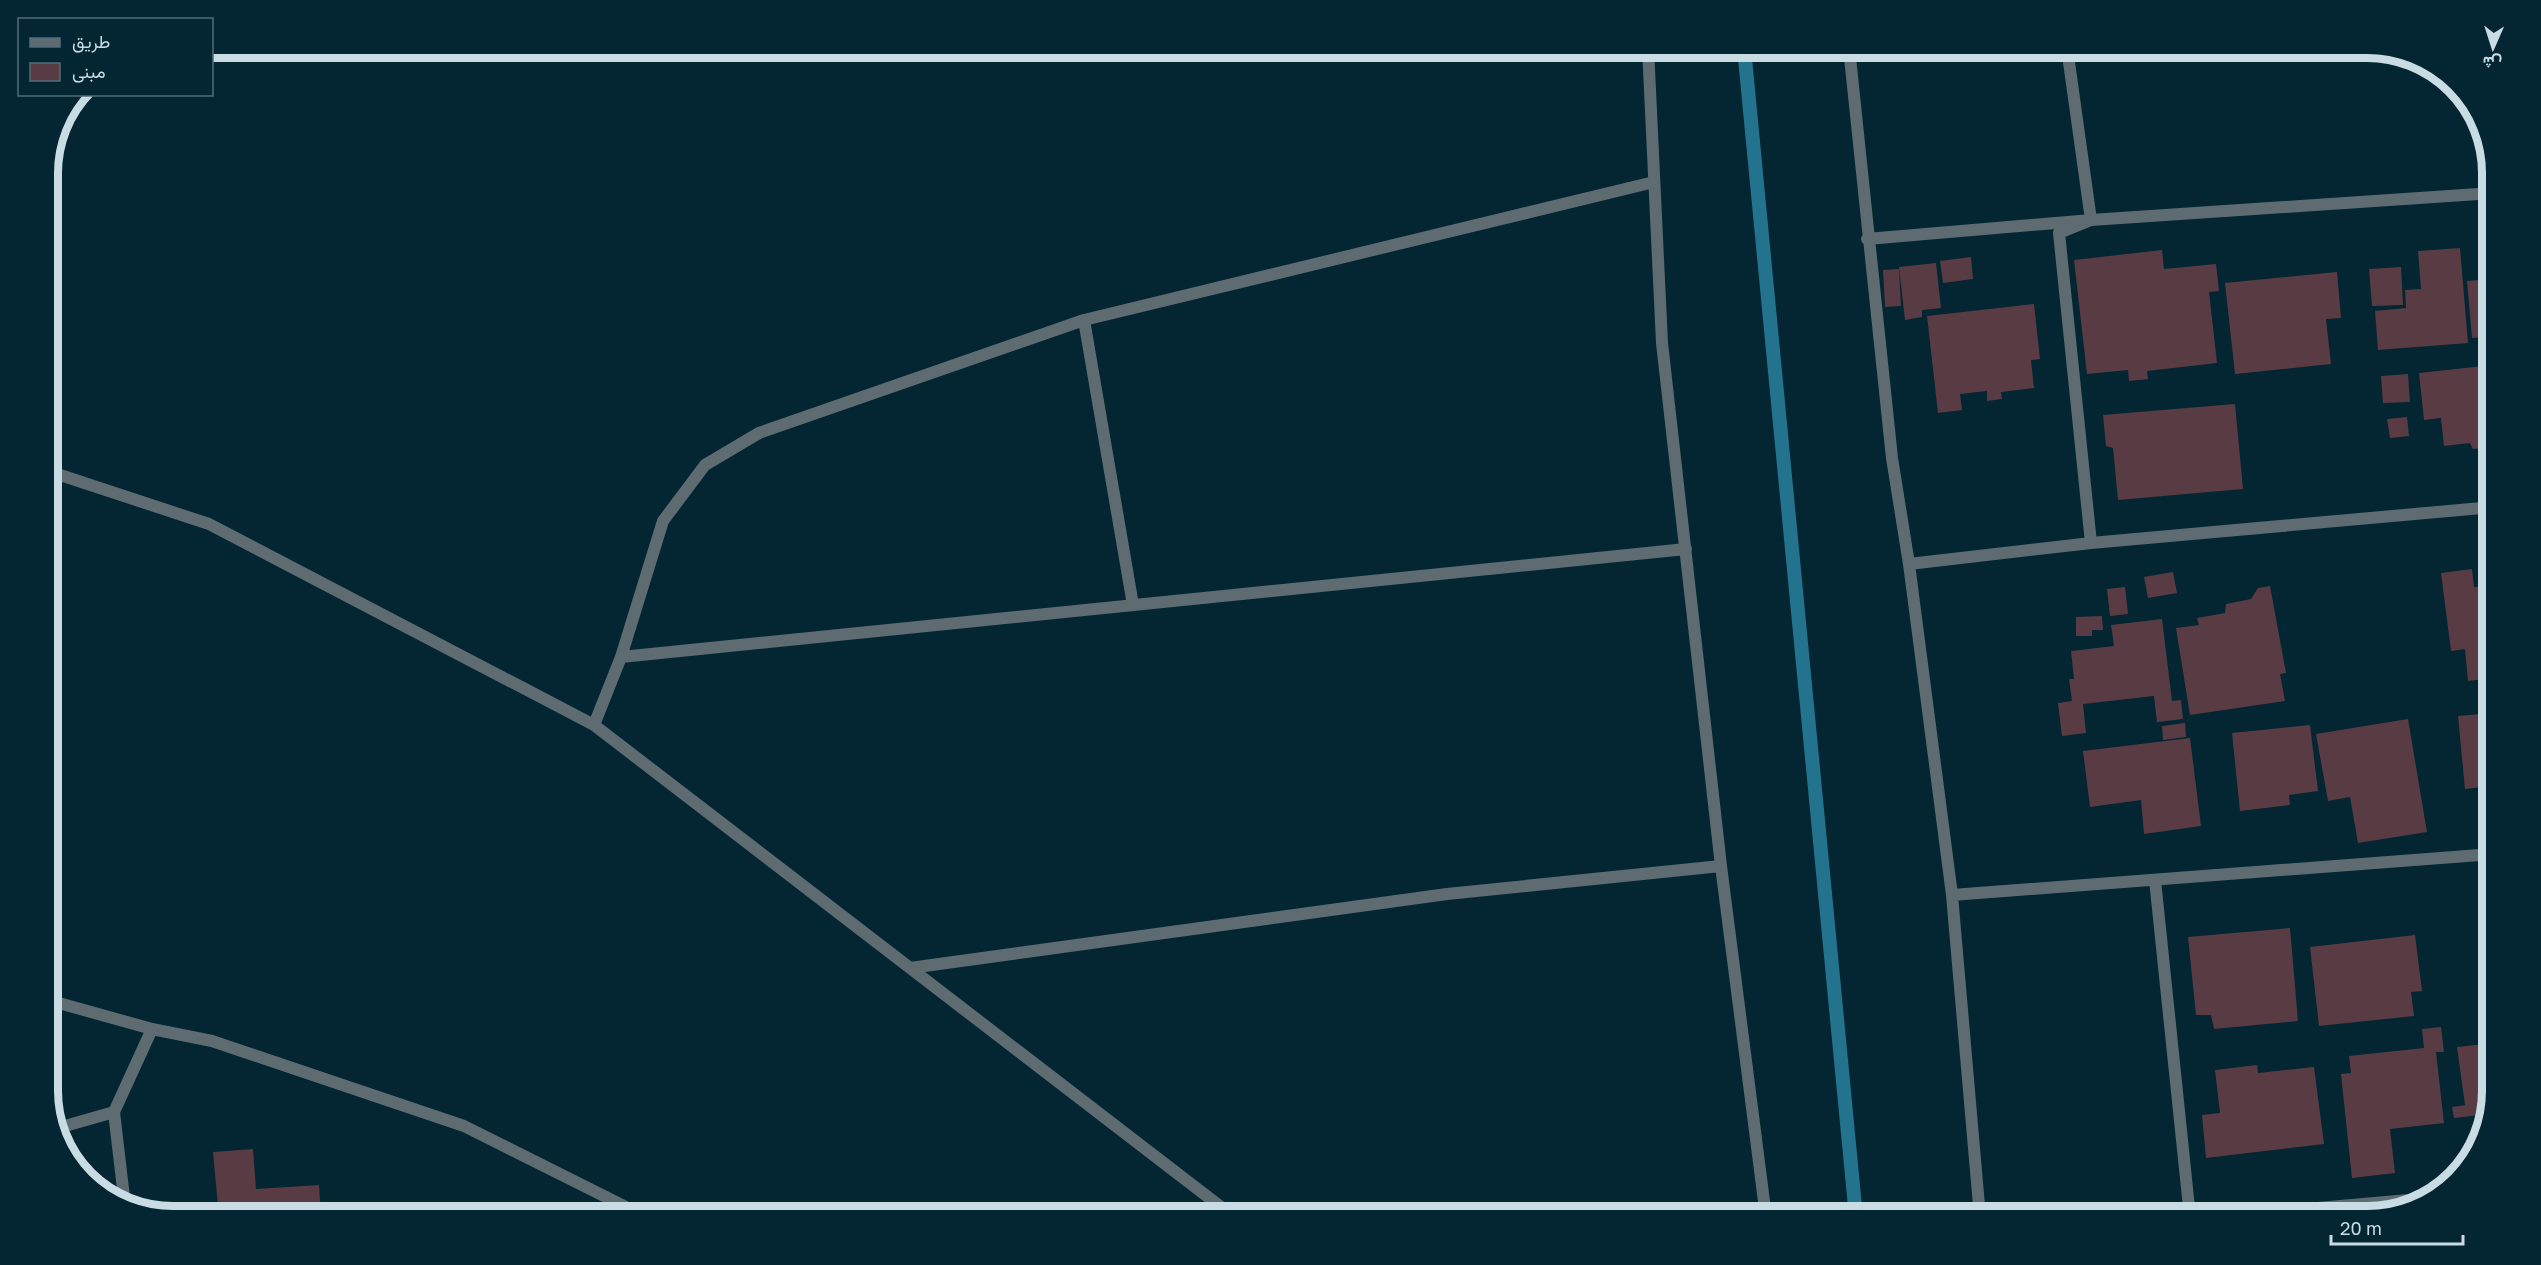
<svg xmlns="http://www.w3.org/2000/svg" width="2541" height="1265" viewBox="0 0 2541 1265" font-family="'Golos Text',Vazirmatn,sans-serif">
	<rect width="100%" height="100%" fill="#032632"/>
	<g fill="none" stroke-linecap="round" stroke-linejoin="round">
		<path stroke="#24738e" stroke-width="14" d="M1744,48L1856,1217"/>
	</g>
	<path fill="#593b43" d="M2460,248L2468,343L2378,350L2375,311L2406,308L2405,290L2421,289L2418,251Z
		M2162,250L2164,269L2216,264L2219,291L2209,292L2217,363L2147,371L2148,379L2129,381L2128,370L2087,374L2074,260Z
		M1971,257L1973,279L1943,283L1940,261Z
		M1936,263L1941,308L1922,310V317L1905,320L1899,267Z
		M2401,267L2403,305L2372,306L2369,269Z
		M1899,269L1901,306L1885,307L1883,270Z
		M2337,272L2341,318L2326,319L2331,364L2235,374L2225,283Z
		M2491,279L2493,336L2472,338L2467,281Z
		M2034,304L2040,359L2031,360L2034,388L2001,392L2002,399L1987,401V391L1960,394L1962,410L1938,413L1927,316Z
		M2493,365V447L2473,449L2470,443L2444,446L2441,418L2424,420L2419,373Z
		M2408,374L2410,402L2383,403L2381,376Z
		M2235,404L2243,489L2118,500L2113,448L2106,446L2103,415Z
		M2407,417L2409,436L2390,438L2387,419Z
		M2472,569L2474,587L2493,585V678L2468,681L2465,649L2451,651L2441,573Z
		M2173,572L2177,593L2148,598L2144,577Z
		M2270,586L2286,673L2280,674L2285,701L2190,715L2176,628L2199,625L2197,618L2225,613L2226,604L2251,599L2258,588Z
		M2125,587L2128,614L2110,616L2107,589Z
		M2102,616L2103,630H2092V636H2076V617Z
		M2162,619L2172,701L2181,700L2183,719L2157,722L2154,696L2083,704L2086,733L2062,736L2058,703L2072,701L2069,679H2074L2071,651L2114,646L2111,625Z
		M2493,713V786L2465,789L2458,716Z
		M2408,719L2427,832L2358,843L2350,797L2328,801L2316,734Z
		M2185,723L2186,737L2163,740L2162,726Z
		M2310,725L2318,791L2289,795L2290,805L2240,811L2232,733Z
		M2190,738L2201,826L2144,834L2141,800L2090,807L2083,751Z
		M2290,928L2298,1021L2214,1029L2211,1015H2196L2188,937Z
		M2415,935L2422,991L2411,992L2414,1016L2319,1026L2310,947Z
		M2441,1027L2444,1052H2436L2444,1123L2390,1129L2395,1173L2352,1178L2341,1074L2351,1073L2349,1056L2424,1048L2422,1029Z
		M2493,1043V1092L2488,1114L2454,1118L2452,1107L2465,1105L2457,1047Z
		M2257,1065L2258,1073L2314,1067L2324,1144L2206,1158L2202,1115L2220,1113L2215,1070Z
		M253,1149L256,1189L319,1185L321,1217H219L213,1152Z"/>
	<g fill="none" stroke-linecap="round" stroke-linejoin="round">
		<path stroke="#5e6c72" stroke-width="12" d="M1648,48L1662,343L1721,866L1766,1217
			M1849,48L1892,458L1909,564L1952,895L1980,1217
			M2067,48L2091,220L2059,233L2091,543
			M1867,239L2091,220L2493,193
			M1084,320L1133,605
			M48,471L209,524L594,725L1234,1217
			M1909,564L2091,543L2493,507
			M621,657L1686,549
			M594,725L621,657L663,521L705,465L759,433L1084,320L1654,182
			M2155,880L2190,1217
			M1952,895L2493,854
			M910,968L1447,894L1721,866
			M48,1000L152,1029L212,1041L464,1126L646,1217
			M114,1112L125,1206
			M58,1128L114,1112L152,1029
			M2214,1217L2431,1198"/>
	</g>
	<path d="M0 0H2541V1265H0ZM173 58H2367A115 115 0 0 1 2482 173V1091A115 115 0 0 1 2367 1206H173A115 115 0 0 1 58 1091V173A115 115 0 0 1 173 58Z" fill="#032632" fill-rule="evenodd"/>
	<path fill="none" stroke="#c9dbe3" stroke-width="8" d="M173 58H2367A115 115 0 0 1 2482 173V1091A115 115 0 0 1 2367 1206H173A115 115 0 0 1 58 1091V173A115 115 0 0 1 173 58Z"/>
	<rect x="18" y="18" width="195" height="78" fill="#032632" stroke="#526e79" stroke-width="1.5"/>
	<rect x="30" y="38" width="30" height="9" fill="#5e6c72" stroke="#526e79" stroke-width="1.5"/>
	<text x="72" y="48" font-size="18" fill="#c9dbe3">طريق</text>
	<rect x="30" y="63" width="30" height="18" fill="#593b43" stroke="#526e79" stroke-width="1.5"/>
	<text x="72" y="78" font-size="18" fill="#c9dbe3">مبنى</text>
	<g transform="translate(2493 48) rotate(183)" stroke="#032632" stroke-width="4.5" paint-order="stroke">
	<path d="M0-4.5L10 22L0 15L-10 22Z" fill="#c9dbe3"/>
	<text y="-9" font-size="16" font-weight="bold" text-anchor="middle" fill="#c9dbe3">ش</text>
	</g>
	<path d="M2331 1235v9h132v-9" fill="none" stroke="#c9dbe3" stroke-width="3"/>
	<text x="2340" y="1235" font-size="18" fill="#c9dbe3" stroke="#032632" stroke-width="4.5" paint-order="stroke">20 m</text>
</svg>
